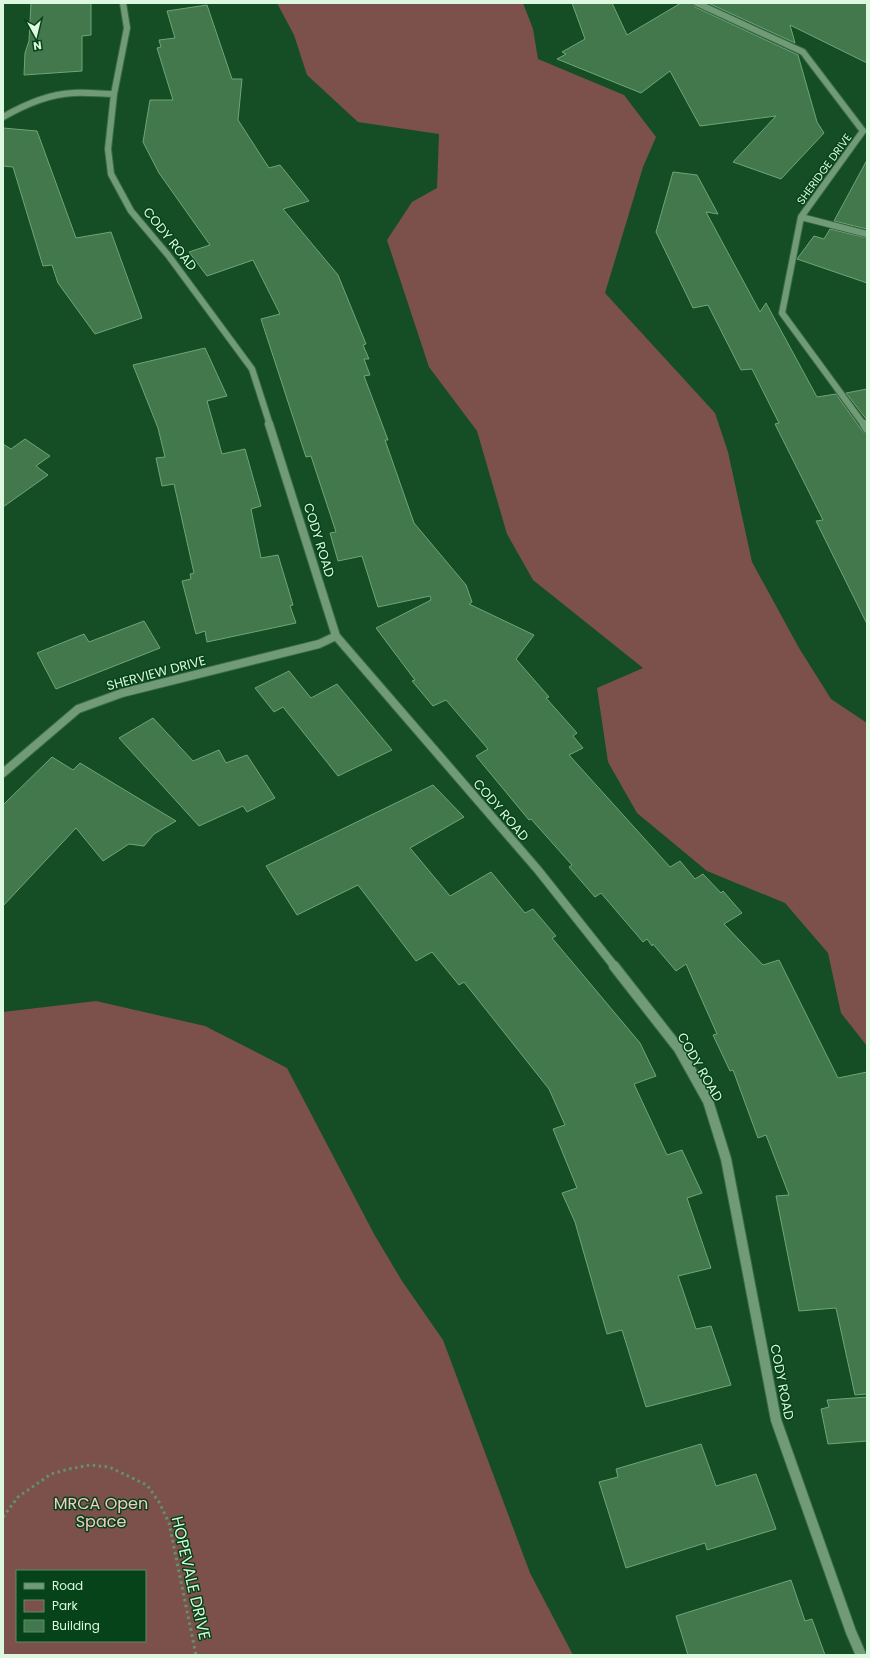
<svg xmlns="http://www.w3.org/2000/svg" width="870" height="1658" viewBox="0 0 870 1658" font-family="Poppins,sans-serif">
	<rect width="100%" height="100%" fill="#154e24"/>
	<path fill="#7c514b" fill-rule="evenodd" d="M277,3H523L533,29L538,59L624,95L656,137L643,167L605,293L715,413L728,452L752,562L799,648L831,699L867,723V1046L841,1013L828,953L785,903L707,871L637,813L608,762L597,688L643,668L533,580L507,534L477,431L429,367L387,240L412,202L437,188L439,134L358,122L307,75L294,35Z
		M96,1001L205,1026L287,1068L374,1234L402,1281L443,1340L530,1573L573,1655H3V1012ZM17,1571H145V1641H17Z"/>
	<path fill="#42784c" stroke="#6ea676" d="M31,3H91V35L82,36V71L24,75L25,53L29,41Z
		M572,3H612L627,35L681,3H693L695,7L798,55L817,122L824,133L781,179L733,162L776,116L700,126L670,71L641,93L557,59L566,54L562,52L585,39Z
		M708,3H867V63L790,25L795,43Z
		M207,5L232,79H242L238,120L269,168L280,165L309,201L283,209L338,275L366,344L363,345L369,359H364L370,375L364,376L388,440H385L414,523L466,585L472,602L469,604L534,635L516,659L549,697L546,698L577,733L573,736L583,748L569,755L670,867L680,861L695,879L703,874L721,893L723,891L742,913L724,924L763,965L779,960L838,1078L867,1072V1394L855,1395L836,1308L799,1311L776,1196L789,1195L766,1135L758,1138L733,1070L730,1071L713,1035L717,1034L686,964L676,971L653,944L652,946L647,939L643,942L601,893L595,897L569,867L572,865L531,819L529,820L476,756L488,749L446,700L433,706L412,681L415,680L376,628L431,600L430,596L378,607L362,556L338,561L330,533L336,532L311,456L306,457L261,319L280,314L253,260L207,276L189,252L210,245L159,173L143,142L150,100H173L157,48L161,47L159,40L175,38L167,11Z
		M3,128L37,131L76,238L111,232L142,318L95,334L58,283L52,265L43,266L13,167L3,166Z
		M867,160V229L834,221Z
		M673,172L697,175L718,214L706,212L760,312L766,303L817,397L836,394L863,432L867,434V624L816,521L823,520L775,424L779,423L752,369L741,370L708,305L693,308L656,232Z
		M830,229L867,238V283L797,259L814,236L824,239Z
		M205,348L227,396L207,401L222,454L245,449L261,506L251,509L261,558L278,555L293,605L290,606L296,623L207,642L205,631L196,634L182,581L191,579L190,574L194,573L174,484L162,486L156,458L165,457L158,428L133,365Z
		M867,389V420L846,393Z
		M25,439L50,456L36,466L48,475L3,507V444L11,449Z
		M144,621L160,648L56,689L37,653L84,634L89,642Z
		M289,671L311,698L337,684L392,750L338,776L283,707L274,712L255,688Z
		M153,718L193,761L219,750L226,763L247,755L275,798L247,812L243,806L199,826L119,738Z
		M52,757L73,770L80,763L176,821L154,834L144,846L129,844L103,861L76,828L3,906V805Z
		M433,785L464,817L410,848L450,896L491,872L525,913L533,909L556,936L552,938L640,1043L656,1076L634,1084L667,1155L682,1150L702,1193L687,1198L711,1268L678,1276L696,1329L711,1326L731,1385L646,1407L622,1330L607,1334L575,1222L562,1193L577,1188L553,1129L565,1125L549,1089L464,982L459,985L432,952L416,961L358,885L297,915L266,866Z
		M867,1397V1441L828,1444L821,1409L829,1407L827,1400Z
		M701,1444L716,1486L756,1474L776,1529L707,1550L705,1543L626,1568L599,1482L618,1477L616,1469Z
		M791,1580L805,1621L812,1619L825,1655H688L676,1616Z"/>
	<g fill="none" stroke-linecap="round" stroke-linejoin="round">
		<defs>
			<path id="street-far2" d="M123,3L127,28L114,94L108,149L111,174L131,211L168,255L252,369L270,425
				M697,3L803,52L863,131L801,217L782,313L864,425
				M3,117C24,105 49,94 73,93C87,92 101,94 114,94
				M801,217L867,234"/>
			<path id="street-far1" d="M269,424L336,636L538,870L615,967
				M864,424L867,429
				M3,773L78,709L122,693L319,644L336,636"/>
			<path id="street" d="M614,966L679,1049L708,1101L726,1159L776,1420L851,1632L861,1655"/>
		</defs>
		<use href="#street-far2" stroke="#396d46" stroke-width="8"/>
		<use href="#street-far1" stroke="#396d46" stroke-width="10"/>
		<use href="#street" stroke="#396d46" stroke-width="12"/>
		<path stroke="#63916e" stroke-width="3" stroke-dasharray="2.5 3.5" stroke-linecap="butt" d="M3,1517L18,1497L51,1474L69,1469L90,1465L109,1467L147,1485L159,1502L169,1523L196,1655"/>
		<use href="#street-far2" stroke="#719a77" stroke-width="6"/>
		<use href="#street-far1" stroke="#719a77" stroke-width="8"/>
		<use href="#street" stroke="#719a77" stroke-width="10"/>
	</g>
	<g text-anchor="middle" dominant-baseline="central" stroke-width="3" stroke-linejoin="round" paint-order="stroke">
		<g font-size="11" fill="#dcf9df" stroke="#064319">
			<text transform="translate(824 169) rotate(-54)">SHERIDGE DRIVE</text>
		</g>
		<g font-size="13" fill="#dcf9df" stroke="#064319">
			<text transform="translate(170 239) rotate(51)">CODY ROAD</text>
			<text transform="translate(319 540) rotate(73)">CODY ROAD</text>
			<text transform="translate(156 673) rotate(-15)">SHERVIEW DRIVE</text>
			<text transform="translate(501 810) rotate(49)">CODY ROAD</text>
			<text transform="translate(700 1067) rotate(60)">CODY ROAD</text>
			<text transform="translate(782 1382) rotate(79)">CODY ROAD</text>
		</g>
		<g font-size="16" fill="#f5cbc5" stroke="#064319">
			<text x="101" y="1503">MRCA Open<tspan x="101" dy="18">Space</tspan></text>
		</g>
		<g font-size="16" fill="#dcf9df" stroke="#064319">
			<text transform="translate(191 1578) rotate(77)">HOPEVALE DRIVE</text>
		</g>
	</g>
	<rect width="870" height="1658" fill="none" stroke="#dcf9df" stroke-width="8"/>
	<rect x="16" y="1570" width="130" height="72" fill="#064319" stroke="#5c8c68"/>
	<rect x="24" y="1583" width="20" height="6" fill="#719a77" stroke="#5c8c68"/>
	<text x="52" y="1590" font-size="12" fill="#dcf9df">Road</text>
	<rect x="24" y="1600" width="20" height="12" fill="#7c514b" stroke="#5c8c68"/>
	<text x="52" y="1610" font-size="12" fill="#dcf9df">Park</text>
	<rect x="24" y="1620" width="20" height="12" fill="#42784c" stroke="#5c8c68"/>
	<text x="52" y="1630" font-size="12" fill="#dcf9df">Building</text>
	<g transform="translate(36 36) rotate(172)" stroke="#064319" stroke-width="3" paint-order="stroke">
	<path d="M0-3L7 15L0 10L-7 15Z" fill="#dcf9df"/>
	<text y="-6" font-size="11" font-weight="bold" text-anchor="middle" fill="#dcf9df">N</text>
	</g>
</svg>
